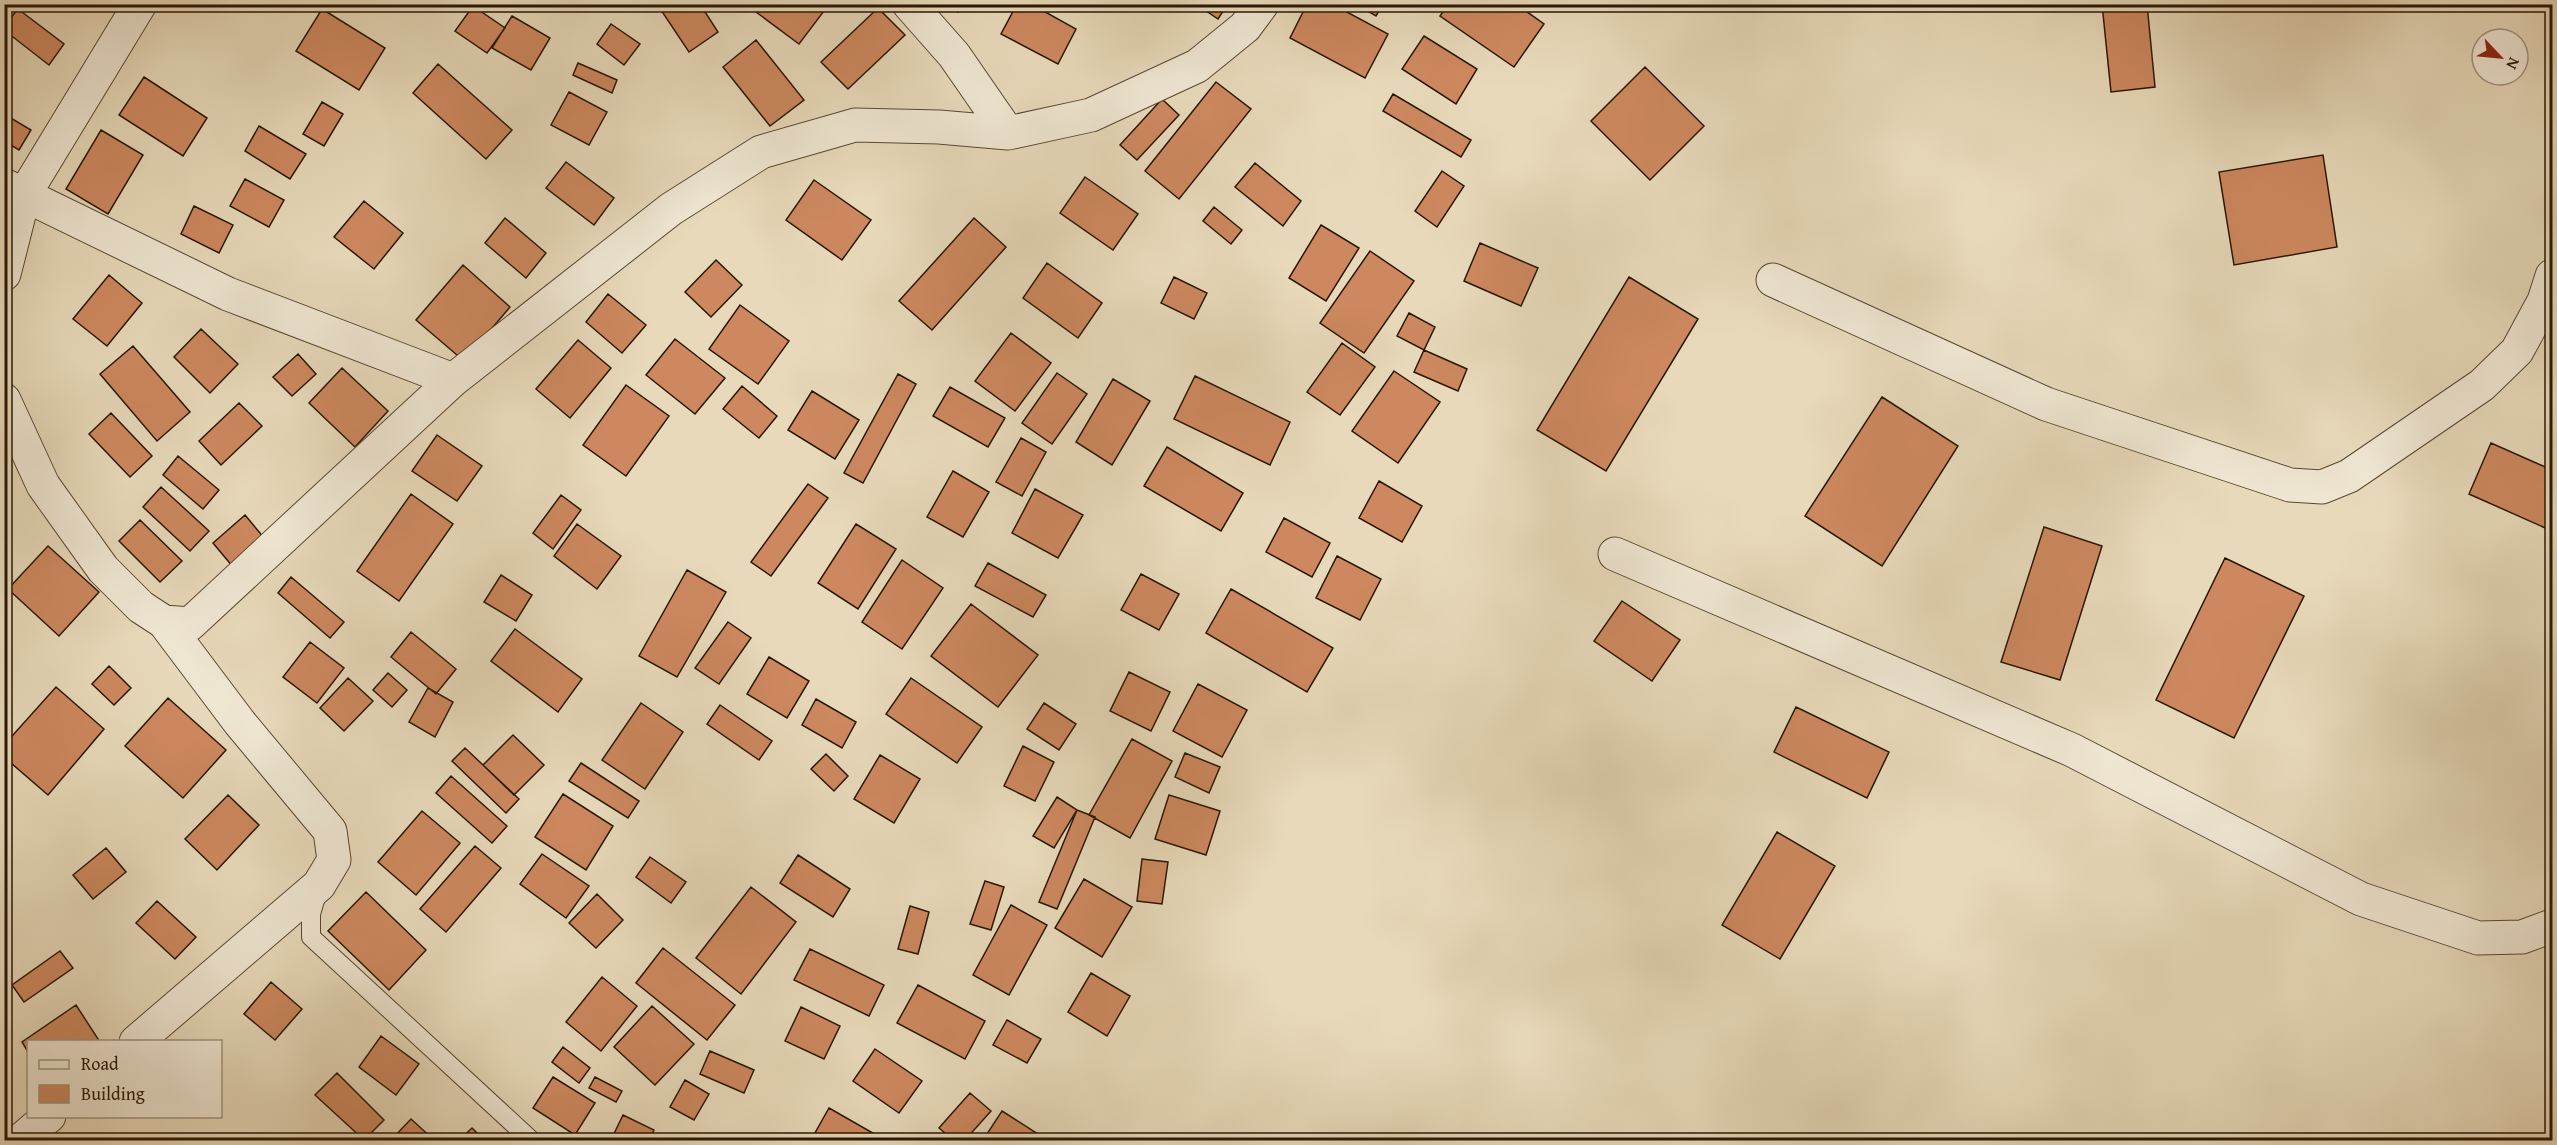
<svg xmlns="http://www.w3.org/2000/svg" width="2557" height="1145" viewBox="0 0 2557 1145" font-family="'Gentium Book Plus',serif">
	<rect width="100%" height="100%" fill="#e7d9ba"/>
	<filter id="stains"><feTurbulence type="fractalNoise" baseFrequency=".00333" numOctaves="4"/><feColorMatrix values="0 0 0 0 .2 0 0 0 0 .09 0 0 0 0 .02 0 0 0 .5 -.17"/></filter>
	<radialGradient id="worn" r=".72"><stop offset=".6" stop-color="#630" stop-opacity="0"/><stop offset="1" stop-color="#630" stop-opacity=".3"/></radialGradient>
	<path fill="#cd885f" stroke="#291704" stroke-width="1.5" d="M657,4H700L718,32L689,52Z
		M755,4H815L824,11L799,44L752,9Z
		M947,4H963L958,12Z
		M1017,4H1031L1076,29L1058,64L1001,34Z
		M1196,4H1226L1227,5L1218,19Z
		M1307,4H1332L1388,34L1365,78L1290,38Z
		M1356,4H1383L1376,16Z
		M1448,4H1516L1544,24L1514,67L1440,16Z
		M2102,4H2147L2155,87L2111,92Z
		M473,6L505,28L487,53L455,31Z
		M878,8L905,35L848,89L821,62Z
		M18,9L64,44L49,65L4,30V26Z
		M322,9L385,48L359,90L296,51Z
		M512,16L550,38L531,70L492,48Z
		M611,24L640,44L624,65L597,44Z
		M1424,36L1477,69L1456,104L1402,69Z
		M756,40L804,100L770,126L723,67Z
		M578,63L617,80L612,93L573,75Z
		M438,64L512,130L486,159L413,93Z
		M1645,67L1704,126L1650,180L1591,121Z
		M144,77L207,118L183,156L119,115Z
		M1216,82L1251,109L1179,199L1145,171Z
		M569,92L607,112L589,145L551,125Z
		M1393,94L1471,140L1461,157L1383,111Z
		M1162,99L1179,115L1137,160L1120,145Z
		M322,102L343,114L324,146L303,134Z
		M4,114L31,130L19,150L4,141Z
		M259,126L306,154L290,179L245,151Z
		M101,130L143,155L108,214L66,189Z
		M2323,155L2337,247L2234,265L2219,172Z
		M566,162L614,198L594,225L546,188Z
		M1255,163L1301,201L1283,226L1235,187Z
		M1442,171L1464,186L1437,227L1415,211Z
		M1085,177L1138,214L1113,250L1060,213Z
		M245,179L284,200L269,227L230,206Z
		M814,180L871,220L842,260L786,220Z
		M364,201L403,233L374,269L334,237Z
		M194,206L233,225L219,253L181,234Z
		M1214,207L1242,230L1231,244L1203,221Z
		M505,218L546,253L526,278L485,243Z
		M974,218L1006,247L932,330L899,301Z
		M1321,225L1359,248L1326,301L1289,278Z
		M1480,243L1538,268L1521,306L1464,281Z
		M1370,251L1414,281L1364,353L1320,323Z
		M716,260L742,285L711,317L685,292Z
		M1047,263L1102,303L1078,338L1023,298Z
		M463,265L510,307L464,361L416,320Z
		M109,275L142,303L107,346L73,319Z
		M1174,277L1207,293L1194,319L1161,303Z
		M1629,277L1698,319L1606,471L1537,430Z
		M608,294L646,325L622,353L586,322Z
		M740,305L789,341L758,384L709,349Z
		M1409,313L1435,327L1424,350L1397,336Z
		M201,329L238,364L210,393L174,357Z
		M1011,333L1051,363L1015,411L975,381Z
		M675,339L725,378L695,414L646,375Z
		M578,340L611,368L570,418L536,389Z
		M1342,343L1375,367L1340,415L1307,392Z
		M133,346L190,412L157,441L100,374Z
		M1424,350L1467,369L1458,391L1414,372Z
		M298,354L316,374L292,396L273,377Z
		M342,368L388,411L355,447L309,403Z
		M1394,371L1440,402L1398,463L1352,431Z
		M1057,373L1087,394L1052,444L1022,423Z
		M898,374L916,384L863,483L844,473Z
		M1195,376L1290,422L1270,465L1174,419Z
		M1113,379L1150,401L1112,465L1076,442Z
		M626,385L669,416L626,476L583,445Z
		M742,386L777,416L759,438L723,409Z
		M950,387L1005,418L988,447L933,416Z
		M812,391L859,420L835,459L788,430Z
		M1882,397L1958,446L1882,566L1805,516Z
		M239,403L262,426L221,465L199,441Z
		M111,413L152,456L130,477L89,434Z
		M437,435L482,466L457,501L412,471Z
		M1021,438L1046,452L1022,496L996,482Z
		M2491,443L2552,470V531L2469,494Z
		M1167,447L1243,493L1221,531L1144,486Z
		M178,456L219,490L203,509L163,475Z
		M953,471L989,492L963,537L927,517Z
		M1379,481L1422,506L1402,542L1359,518Z
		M808,484L828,498L771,576L751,562Z
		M161,487L209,531L190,551L143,507Z
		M1035,489L1083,515L1058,558L1012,533Z
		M411,494L453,524L399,601L357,571Z
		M561,495L581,510L553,549L533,533Z
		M245,515L265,539L233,567L213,543Z
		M1284,518L1330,543L1312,577L1266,552Z
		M140,520L182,561L160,582L119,541Z
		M577,524L621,556L597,589L554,556Z
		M856,524L896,549L858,609L818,583Z
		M2044,527L2102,546L2060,680L2001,662Z
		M48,546L99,592L59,636L8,589Z
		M1337,556L1381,579L1360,620L1316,598Z
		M2225,558L2304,596L2234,738L2156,700Z
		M902,560L943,588L902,649L862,622Z
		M988,563L1046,595L1033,617L975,586Z
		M687,570L726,592L677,677L639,656Z
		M1141,574L1179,594L1159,630L1121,610Z
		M501,575L532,595L516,621L484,602Z
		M291,577L344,622L330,638L278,593Z
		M1231,589L1333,648L1307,692L1206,633Z
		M1622,601L1680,640L1652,681L1594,641Z
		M971,604L1038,655L998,707L931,656Z
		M728,622L751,638L719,684L695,668Z
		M515,629L582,679L558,712L491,661Z
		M411,632L456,669L436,694L391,657Z
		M310,642L344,668L317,703L283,677Z
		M769,657L809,681L787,718L747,694Z
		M109,666L131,688L114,705L92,684Z
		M1129,672L1170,692L1151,731L1110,711Z
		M388,673L407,690L392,707L373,690Z
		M348,678L373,701L344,731L320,708Z
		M911,678L982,727L957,763L886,714Z
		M1198,684L1247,710L1222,757L1173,731Z
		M56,687L104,729L48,795L4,757V745Z
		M428,688L453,702L435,737L409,722Z
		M168,698L226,750L183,798L125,746Z
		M816,699L856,722L842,748L802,725Z
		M641,703L683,732L645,789L602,760Z
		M1044,703L1076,724L1059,750L1027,729Z
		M720,705L772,741L759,760L707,724Z
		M1796,707L1889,752L1867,798L1774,752Z
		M513,735L544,765L514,795L483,765Z
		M1132,739L1172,761L1130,838L1089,815Z
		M1023,746L1054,762L1035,801L1004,786Z
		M465,748L519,799L506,813L452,761Z
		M1185,753L1220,767L1209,793L1175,777Z
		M826,754L848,776L834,791L811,769Z
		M880,755L920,779L894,823L854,799Z
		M581,763L639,801L628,818L569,781Z
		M451,776L507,826L492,843L436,793Z
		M563,794L613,826L586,870L535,837Z
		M228,795L259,825L217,870L185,839Z
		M1169,795L1220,811L1206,855L1155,839Z
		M1057,797L1077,810L1054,848L1033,836Z
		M1077,810L1095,817L1057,909L1039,902Z
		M422,811L460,843L416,895L378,862Z
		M1777,832L1835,866L1780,959L1722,925Z
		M475,846L501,868L446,932L420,909Z
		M106,848L126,872L93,899L73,875Z
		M542,854L589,886L566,918L520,884Z
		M798,855L850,889L833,917L780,883Z
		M650,857L686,882L671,903L636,877Z
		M1142,859L1168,862L1162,904L1137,901Z
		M1084,879L1132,907L1102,957L1055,928Z
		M985,881L1004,887L991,930L970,924Z
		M751,887L796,922L741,994L696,958Z
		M366,892L426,950L389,990L328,931Z
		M597,894L623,920L596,948L569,923Z
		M157,901L196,937L175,959L136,923Z
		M1011,905L1047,925L1009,995L973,975Z
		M910,906L929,912L918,954L898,949Z
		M663,948L735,1005L707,1040L636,983Z
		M810,949L884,985L869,1016L794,980Z
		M60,951L73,968L24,1002L12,985Z
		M1091,973L1130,996L1107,1036L1068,1012Z
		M602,977L637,1006L601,1051L566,1022Z
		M271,982L302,1009L275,1040L244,1014Z
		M918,985L985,1021L965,1059L897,1023Z
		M76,1005L100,1042H28V1052L22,1042Z
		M652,1006L694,1044L655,1085L614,1047Z
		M801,1007L840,1026L824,1059L785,1041Z
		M1007,1020L1041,1039L1027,1063L993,1045Z
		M381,1036L419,1064L396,1095L359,1067Z
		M563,1047L590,1068L579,1083L552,1062Z
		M875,1049L922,1081L899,1113L853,1081Z
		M710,1051L754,1070L744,1093L700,1074Z
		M337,1073L384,1120L364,1140L315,1095Z
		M553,1077L595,1103L575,1135L533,1108Z
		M595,1077L622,1091L616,1102L589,1088Z
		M685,1080L709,1094L694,1120L670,1107Z
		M970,1093L991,1111L965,1140H953L939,1128Z
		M829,1108L885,1140H811Z
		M1002,1111L1041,1136L1038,1140H983Z
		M623,1115L654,1130L649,1140H611Z
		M411,1119L434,1140H391Z
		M472,1128L484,1140H459Z"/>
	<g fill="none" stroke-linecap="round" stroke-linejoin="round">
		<defs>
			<path id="lane" d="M318,890L311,914V937L531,1140"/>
			<path id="street" d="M909,4L954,55L1008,133
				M4,185L228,294L453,380L671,209L761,152L855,125L939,127L1008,133L1091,115L1197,66L1245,27L1262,4
				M4,274L24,195L140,4
				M1773,280L2046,404L2290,485L2322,487L2349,476L2482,385L2517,351L2544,301L2552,276
				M4,400L43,485L103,569L141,607L164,622L190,624L453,380
				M1615,554L2072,750L2361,899L2478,938L2522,937L2552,926
				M136,1042L319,885L334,860L330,831L240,723L164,622
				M21,1140L49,1116"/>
		</defs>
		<use href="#lane" stroke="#584832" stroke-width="20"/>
		<use href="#street" stroke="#584832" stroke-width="35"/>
		<use href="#lane" stroke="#efe6d2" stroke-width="18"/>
		<use href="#street" stroke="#efe6d2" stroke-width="33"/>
	</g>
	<rect width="2557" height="1145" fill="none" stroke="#e7d9ba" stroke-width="24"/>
	<rect x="6" y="6" width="2545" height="1133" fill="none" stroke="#291704" stroke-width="3"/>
	<rect x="12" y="12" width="2533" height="1121" fill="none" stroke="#291704" stroke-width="1.5"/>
	<rect x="27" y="1040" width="195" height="78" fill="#efe6d2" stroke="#a09380" stroke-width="1.5"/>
	<rect x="39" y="1060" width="30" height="9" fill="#efe6d2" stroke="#a09380" stroke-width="1.5"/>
	<text x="81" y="1070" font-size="18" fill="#291704">Road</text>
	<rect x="39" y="1085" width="30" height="18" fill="#cd885f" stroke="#a09380" stroke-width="1.5"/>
	<text x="81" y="1100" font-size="18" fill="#291704">Building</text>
	<g transform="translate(2500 57) rotate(116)"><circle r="28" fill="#efe6d2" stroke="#a09380" stroke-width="1.5"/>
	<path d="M0-4.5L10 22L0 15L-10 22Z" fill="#8f2418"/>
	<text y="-9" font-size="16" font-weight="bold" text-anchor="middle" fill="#291704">N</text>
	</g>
	<rect width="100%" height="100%" filter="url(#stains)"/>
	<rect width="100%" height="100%" fill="url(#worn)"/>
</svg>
